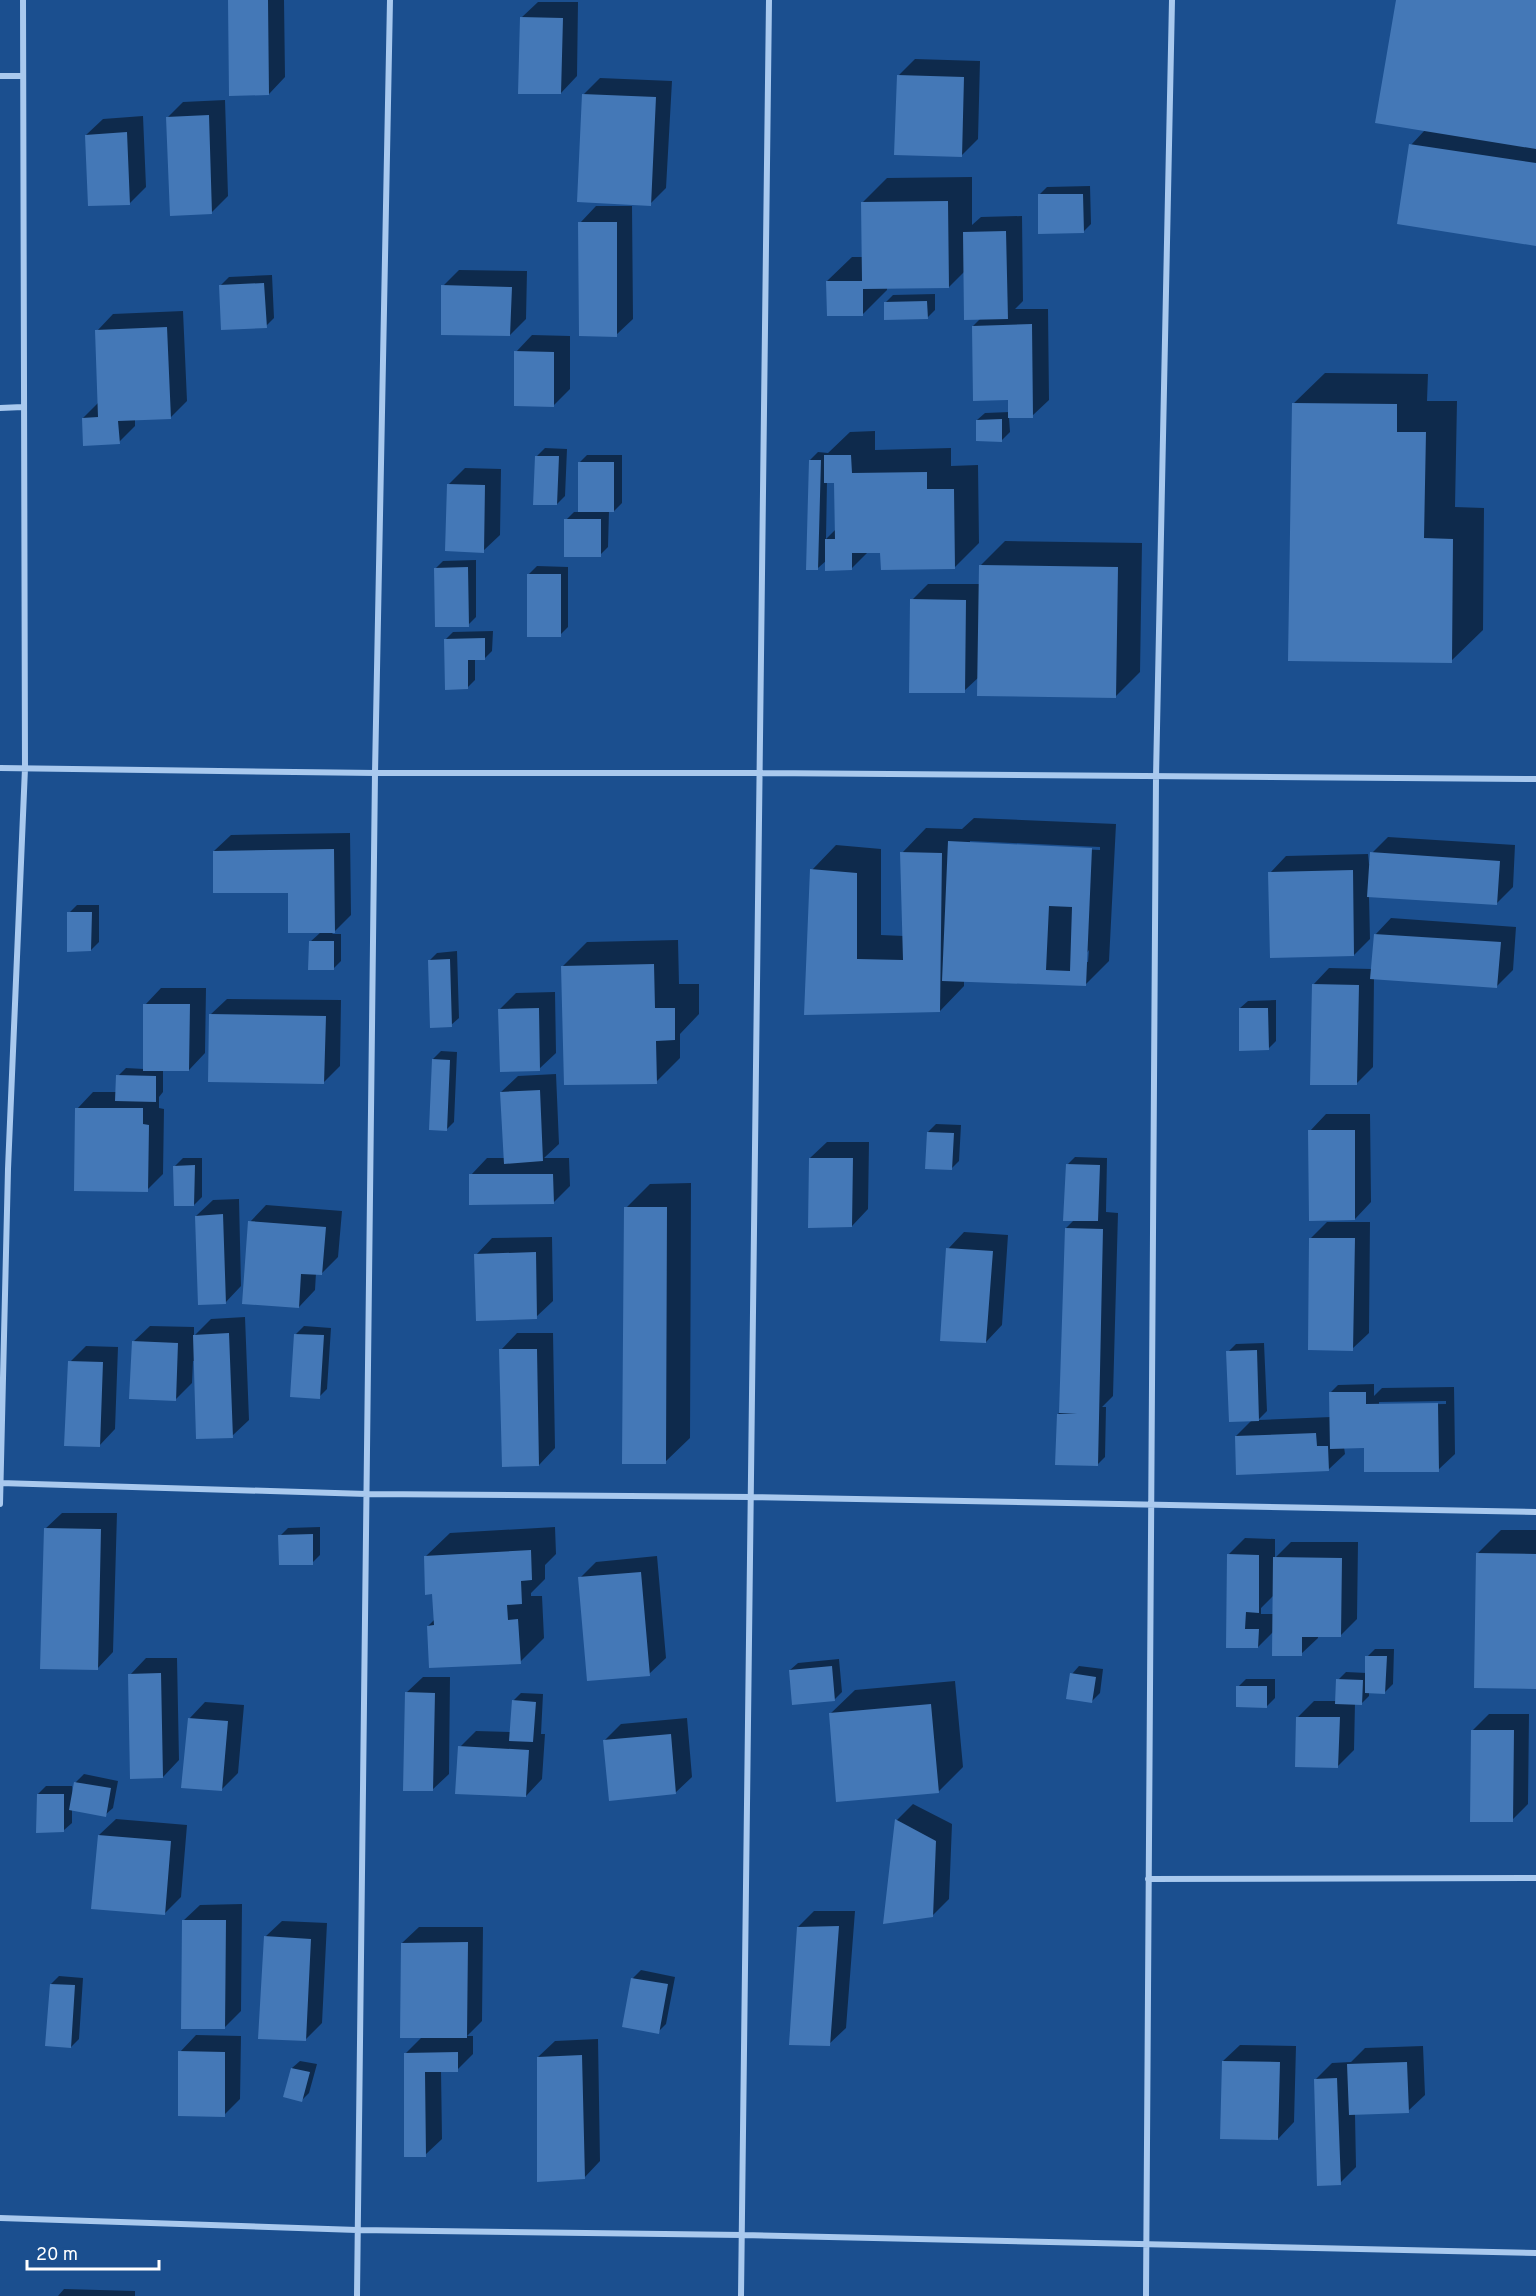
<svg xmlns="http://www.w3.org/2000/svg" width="1536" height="2296" viewBox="0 0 1536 2296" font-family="Overpass,sans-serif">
	<rect width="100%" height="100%" fill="#1b4f8f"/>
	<path fill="#0007" fill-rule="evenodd" d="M229,0H284L285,77L269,94Z
		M1397,0H1536V244L1411,145L1425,130Z
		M538,2H578L577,76L561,93L521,18Z
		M915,59L980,61L978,139L961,156L898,76Z
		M600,78L672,81L666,188L650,204L583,95Z
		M225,100L228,196L212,212L167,118L183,102Z
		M143,116L146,187L130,203L86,135L103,119Z
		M972,177V225L981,217L1022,216L1023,301L1015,309H1048L1049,400L1032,416L1009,417L1010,432L1002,440L977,420L985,413L1010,412L1009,399L973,326L981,318L965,271L949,287H887V290L863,314L827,281L852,257H863L862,203L887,178Z
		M1090,186L1091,224L1083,232L1039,195L1047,187Z
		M596,206H632L633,319L616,335L580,223Z
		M459,270L527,271L526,319L510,335L443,286Z
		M272,275L274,318L266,326L221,285L229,277Z
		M935,294V310L927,318L886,302L893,295Z
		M183,311L187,401L170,418L135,419V426L119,442L83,418L99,402L97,331L113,314Z
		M532,335L570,336V389L554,405L516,352Z
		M1325,373L1428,374L1427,401H1457L1455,507L1484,508L1483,630L1451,661L1293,404Z
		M875,431V450L951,448V466L978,465L979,543L955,567L882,551L868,552L851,569L827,560L818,568L810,460L818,452L828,453L850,432ZM827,481H836V529L826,539Z
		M545,448L567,449L565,496L557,504L537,456Z
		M587,455H622V503L614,511H609L608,547L600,555L566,520L574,512H579V463Z
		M465,468L501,469L500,535L483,551L449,484Z
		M1005,541L1142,543L1140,672L1115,697L979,677L964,691L912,600L928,584H980V566Z
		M476,560V617L468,625L435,569L443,561Z
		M537,566L568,567V627L560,635L529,574Z
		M493,631L492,651L484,659H475V680L467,688L445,640L453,632Z
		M974,818L1116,824L1109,961L1085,985L964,980V986L940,1011L806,1014L812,870L836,845L881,849V935L904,936L902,853L926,828L962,829ZM970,841L1100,847V850L970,844ZM1089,950L1088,962H1085L1086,954Z
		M350,833L351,915L332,934H341V961L333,969L310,942L321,932L289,891L214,851L231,835Z
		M1388,837L1515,845L1513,887L1496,904L1369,896L1370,939L1354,955L1270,873L1286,856L1368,854L1369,864H1371L1372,853Z
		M77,905H99V942L91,950L69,913Z
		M1391,918L1516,927L1513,970L1497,986L1374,978L1373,1067L1356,1084L1313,985L1329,968L1372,969L1375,935Z
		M678,940L679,984H699V1014L680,1034V1058L656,1082L562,967L587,942Z
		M457,951L459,1018L451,1025L429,961L437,953Z
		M161,988H206L205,1053L189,1070L163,1069V1092L159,1097V1108L164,1109L163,1174L147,1190L77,1109L93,1092H117L118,1076L126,1068L144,1069L145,1005Z
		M555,992L556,1053L539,1069L500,1009L516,993Z
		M227,999L341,1000L340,1066L324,1082L210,1015Z
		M1276,1000V1041L1268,1049L1240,1008L1248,1001Z
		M441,1051L457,1052L454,1122L446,1130L433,1059Z
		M556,1074L559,1144L544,1158H569L570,1186L553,1203L471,1175L487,1158H505L501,1092L518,1076Z
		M1326,1114H1370L1371,1202L1355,1219L1310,1131Z
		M936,1124L961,1125L959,1161L951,1169L928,1132Z
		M827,1142H869L868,1209L852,1226L810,1158Z
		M1075,1157L1107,1158L1106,1212L1118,1213L1113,1396L1102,1407H1106L1105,1457L1097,1465L1058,1414L1061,1411L1066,1228L1075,1219L1067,1165Z
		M183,1158H202V1197L194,1205L175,1166Z
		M691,1183L690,1438L665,1462L626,1208L650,1184Z
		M239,1199L241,1286L225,1303L196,1216L213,1200Z
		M266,1205L342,1211L338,1257L322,1273H316L315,1290L299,1307L250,1222Z
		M1327,1222H1370L1369,1333L1352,1349L1311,1238Z
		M964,1232L1008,1235L1002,1325L986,1342L948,1249Z
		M552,1237L553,1301L536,1317L476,1255L492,1238Z
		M245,1317L249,1420L232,1436L195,1361H193L192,1383L176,1399L133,1342L150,1326L194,1327V1336L211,1319Z
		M304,1326L331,1328L327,1389L319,1397L296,1334Z
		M517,1333H553L555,1448L539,1465L501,1350Z
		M1264,1343L1267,1411L1258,1420L1331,1417L1330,1393L1338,1385L1374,1384V1396L1382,1388L1454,1387L1455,1454L1438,1470L1365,1446L1344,1447L1345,1454L1328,1470L1236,1436L1253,1419L1228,1352L1236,1344ZM1446,1401V1404L1379,1405V1402Z
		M86,1346L118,1347L115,1429L99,1446L70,1362Z
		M62,1513H117L113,1652L97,1669L45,1529Z
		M320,1527V1555L312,1563L280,1536L288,1528Z
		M555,1527L556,1554L545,1565V1579L531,1593V1596H542L544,1638L520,1662L428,1626L435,1619L434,1592L425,1557L450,1533Z
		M1501,1530H1536V1687L1477,1554Z
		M1245,1538L1275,1539V1558L1291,1542H1358L1357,1619L1341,1635H1318V1638L1301,1654L1274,1631L1258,1647L1227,1646L1228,1555ZM1274,1595V1614H1261V1608Z
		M657,1556L666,1658L649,1674L580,1578L596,1562Z
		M1375,1649H1394L1393,1684L1385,1692H1369V1696L1361,1704L1355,1703L1354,1750L1338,1766L1297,1718L1314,1701H1336L1338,1680L1346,1672L1367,1673V1657Z
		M146,1658H177L179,1760L163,1777L130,1675Z
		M839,1659L842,1692L834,1700L790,1670L798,1663Z
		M1079,1666L1103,1669L1100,1693L1092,1701L1072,1674Z
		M423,1677H450L449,1774L432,1790L406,1693Z
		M1246,1679H1275V1698L1267,1706L1238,1687Z
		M955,1681L963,1767L939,1791L830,1714L855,1690Z
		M521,1693L543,1694L541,1734H545L542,1779L526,1796L460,1747L476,1731L511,1732L513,1701Z
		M205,1702L244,1705L238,1773L222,1789L189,1719Z
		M1489,1714H1529L1528,1804L1512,1820L1473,1730Z
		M687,1718L692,1777L675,1793L605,1740L621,1724Z
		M84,1774L118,1781L113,1808L105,1815L72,1809V1823L64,1830L38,1794L46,1786H72L73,1795L76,1782Z
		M913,1804L952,1824L949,1899L932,1916L884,1922L897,1820Z
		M116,1819L187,1825L181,1897L164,1914L99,1835Z
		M242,1904L241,2011L224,2028L183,1921L200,1905Z
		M814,1911H855L846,2028L829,2044L798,1927Z
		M282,1921L327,1923L322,2023L306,2039L265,1937Z
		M419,1927H483L482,2021L467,2036H473V2054L457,2070H441L442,2139L425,2155L406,2053L422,2037L402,1943Z
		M641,1970L675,1977L666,2024L658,2032L633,1978Z
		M59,1976L83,1978L79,2039L71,2047L51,1984Z
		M196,2035L241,2036L240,2099L224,2115L180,2052Z
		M598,2039L600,2161L584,2178L538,2057L555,2041Z
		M1240,2045L1296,2046L1294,2122L1278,2139L1223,2061Z
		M1423,2046L1425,2095L1408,2111L1355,2114L1356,2167L1340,2183L1315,2080L1332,2063L1351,2062L1365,2048Z
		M300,2061L317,2064L309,2093L301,2101L292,2068Z
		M64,2289L135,2291V2296H58Z"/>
	<path fill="#4478b7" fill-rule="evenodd" d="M228,0H268L269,95L229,96Z
		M1396,0H1536V149L1375,123Z
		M520,17L563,18L561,94H518Z
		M897,75L964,77L962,157L894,155Z
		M582,94L656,97L651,206L577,202Z
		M209,115L212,214L170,216L166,117Z
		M127,132L130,205L88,206L85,135Z
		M1409,144L1536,163V246L1397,224Z
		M1038,194H1083L1084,233L1038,234Z
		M948,201L949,288L863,289V316H827L826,281H862L861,202Z
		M578,222H617V337L579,336Z
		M1006,231L1008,319L964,320L963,232Z
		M264,283L267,328L221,330L219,285Z
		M441,285L512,287L510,336L441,335Z
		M927,301L928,319L884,320V302Z
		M1032,324L1033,418H1008V400L973,401L972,326Z
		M167,327L171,419L118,421L120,444L83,446L82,418L98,417L95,330Z
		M514,351L554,352V407L514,406Z
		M1292,403L1397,404V432H1426L1424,538L1453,539L1452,663L1288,661Z
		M1002,419V442L976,441V420Z
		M824,455H851L852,473L927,472V489H954L955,569L881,570L880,553H852V570L825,571V539H835L834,483H824Z
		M535,456H559L557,505H533Z
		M809,460H821L818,570H806Z
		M578,462H614V512H578Z
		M447,484L485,485L484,553L445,551Z
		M564,519H601V557H564Z
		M979,565L1118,567L1116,698L977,696Z
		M468,567L469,627H435L434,568Z
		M527,574H561V637H527Z
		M910,599L966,600L965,693H909Z
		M485,638V660H468V689L445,690L444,639Z
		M948,841L1092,848L1086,986L942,981ZM1049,906L1072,907L1070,971L1046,970Z
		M334,849L335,933H288V893H213V851Z
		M900,852L942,853L940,1012L804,1015L810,869L857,873V959L903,960Z
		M1370,852L1500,861L1497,905L1367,897Z
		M1353,870L1354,956L1270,958L1268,872Z
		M67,912H92L91,951L67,952Z
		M1374,934L1501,942L1497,988L1370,979Z
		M309,941H334V970H308Z
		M450,959L452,1027L430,1028L428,960Z
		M654,964L655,1008H675V1040L656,1041L657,1084L564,1085L561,966Z
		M1312,984L1359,985L1357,1085H1310Z
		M143,1004H190L189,1071H143Z
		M539,1008L540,1071L500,1072L498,1009Z
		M1239,1008H1268L1269,1050L1239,1051Z
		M209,1014L326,1016L324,1084L208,1082Z
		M432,1059L450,1060L447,1131L429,1130Z
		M116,1075L156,1076V1102L115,1101Z
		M540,1090L543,1161L504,1164L500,1092Z
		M75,1108H143V1124L149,1125L148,1192L74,1191Z
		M1308,1130H1355V1220L1309,1221Z
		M927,1132L954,1133L952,1170L925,1169Z
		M809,1158H853L852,1227L808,1228Z
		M1066,1164L1100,1165L1098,1221H1063Z
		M195,1165L194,1206H174L173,1166Z
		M469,1174H553L554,1204L469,1205Z
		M624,1207H667L666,1464H622Z
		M223,1214L226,1304L198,1305L195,1216Z
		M248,1221L326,1227L322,1275L301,1274L299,1308L242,1304Z
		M1065,1228L1103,1229L1098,1466L1055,1465L1057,1414H1077L1059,1413Z
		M1309,1238H1355L1353,1351L1308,1350Z
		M946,1248L993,1251L986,1343L940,1341Z
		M536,1252L537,1319L476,1321L474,1254Z
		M229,1333L233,1438L196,1439L193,1335Z
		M294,1334L324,1335L320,1399L290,1397Z
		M132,1341L178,1343L176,1401L129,1399Z
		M499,1349H537L539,1466L502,1467Z
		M1257,1350L1259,1421L1229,1422L1226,1351Z
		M68,1361L103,1362L100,1447L64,1446Z
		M1329,1392H1366V1404L1438,1403L1439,1472H1364V1448L1330,1449Z
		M1316,1433L1317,1446H1328L1329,1471L1236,1475L1235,1436Z
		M44,1528L101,1529L98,1670L40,1669Z
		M313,1534V1565H279L278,1535Z
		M531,1550L532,1580L521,1581L522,1604L507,1605L508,1620L518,1619L521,1664L429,1668L427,1626L434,1625L432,1594L425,1595L424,1556Z
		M1476,1553L1536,1554V1689L1474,1688Z
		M1227,1554L1259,1555V1613L1246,1612L1245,1629H1259L1258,1648H1226Z
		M1273,1557L1342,1558L1341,1637H1302V1656H1272Z
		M641,1572L650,1676L587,1681L578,1577Z
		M1365,1656H1387L1385,1694L1365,1693Z
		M832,1666L835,1701L792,1705L789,1670Z
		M161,1673L163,1778L130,1779L128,1674Z
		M1070,1673L1096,1677L1092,1703L1066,1699Z
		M1336,1679L1363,1680L1362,1705L1335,1704Z
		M1236,1686H1267V1708L1236,1707Z
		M405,1692L435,1693L433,1791H403Z
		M512,1700L536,1702L533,1742L509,1741Z
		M931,1704L939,1793L836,1802L829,1713Z
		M1296,1717H1340L1338,1768L1295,1767Z
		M188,1718L228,1721L222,1791L181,1788Z
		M1471,1730H1514L1513,1822H1470Z
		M671,1734L676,1794L609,1801L603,1740Z
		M458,1746L529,1750L526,1797L455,1794Z
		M74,1782L111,1788L106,1817L69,1810Z
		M37,1794H64V1832L36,1833Z
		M895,1819L936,1841L933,1917L883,1924Z
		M98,1835L171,1841L165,1915L91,1909Z
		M182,1920H226L225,2029H181Z
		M839,1926L830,2046L789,2045L797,1927Z
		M264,1936L311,1939L306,2041L258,2039Z
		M468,1942L467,2038H400L401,1943Z
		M631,1978L668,1984L659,2034L622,2027Z
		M50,1984L75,1985L71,2048L45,2046Z
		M178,2051L225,2052V2117L178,2116Z
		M458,2052V2072H425L426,2157H404V2053Z
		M582,2055L585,2179L537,2182V2057Z
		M1222,2061L1280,2062L1278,2140L1220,2139Z
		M1407,2062L1409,2113L1349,2115L1347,2064Z
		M291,2068L310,2072L302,2102L283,2097Z
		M1337,2078L1341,2185L1317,2186L1314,2079Z"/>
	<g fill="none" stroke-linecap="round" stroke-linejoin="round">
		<path stroke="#a9c9ee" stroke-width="6" d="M0,76H22
			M0,408L23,407
			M0,768L375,773H760L1536,779
			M0,1483L367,1494L751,1497L1536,1512
			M0,1504L8,1169L25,768L23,0
			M1148,1879L1536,1878
			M0,2218L357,2230L742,2235L1536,2253
			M357,2296L375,773L390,0
			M741,2296L769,0
			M1146,2296L1156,777L1172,0"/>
	</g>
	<path d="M27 2260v9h132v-9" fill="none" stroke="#ffffff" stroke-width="3"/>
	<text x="36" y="2260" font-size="18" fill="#ffffff" stroke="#1b4f8f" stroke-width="4.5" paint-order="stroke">20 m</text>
</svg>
